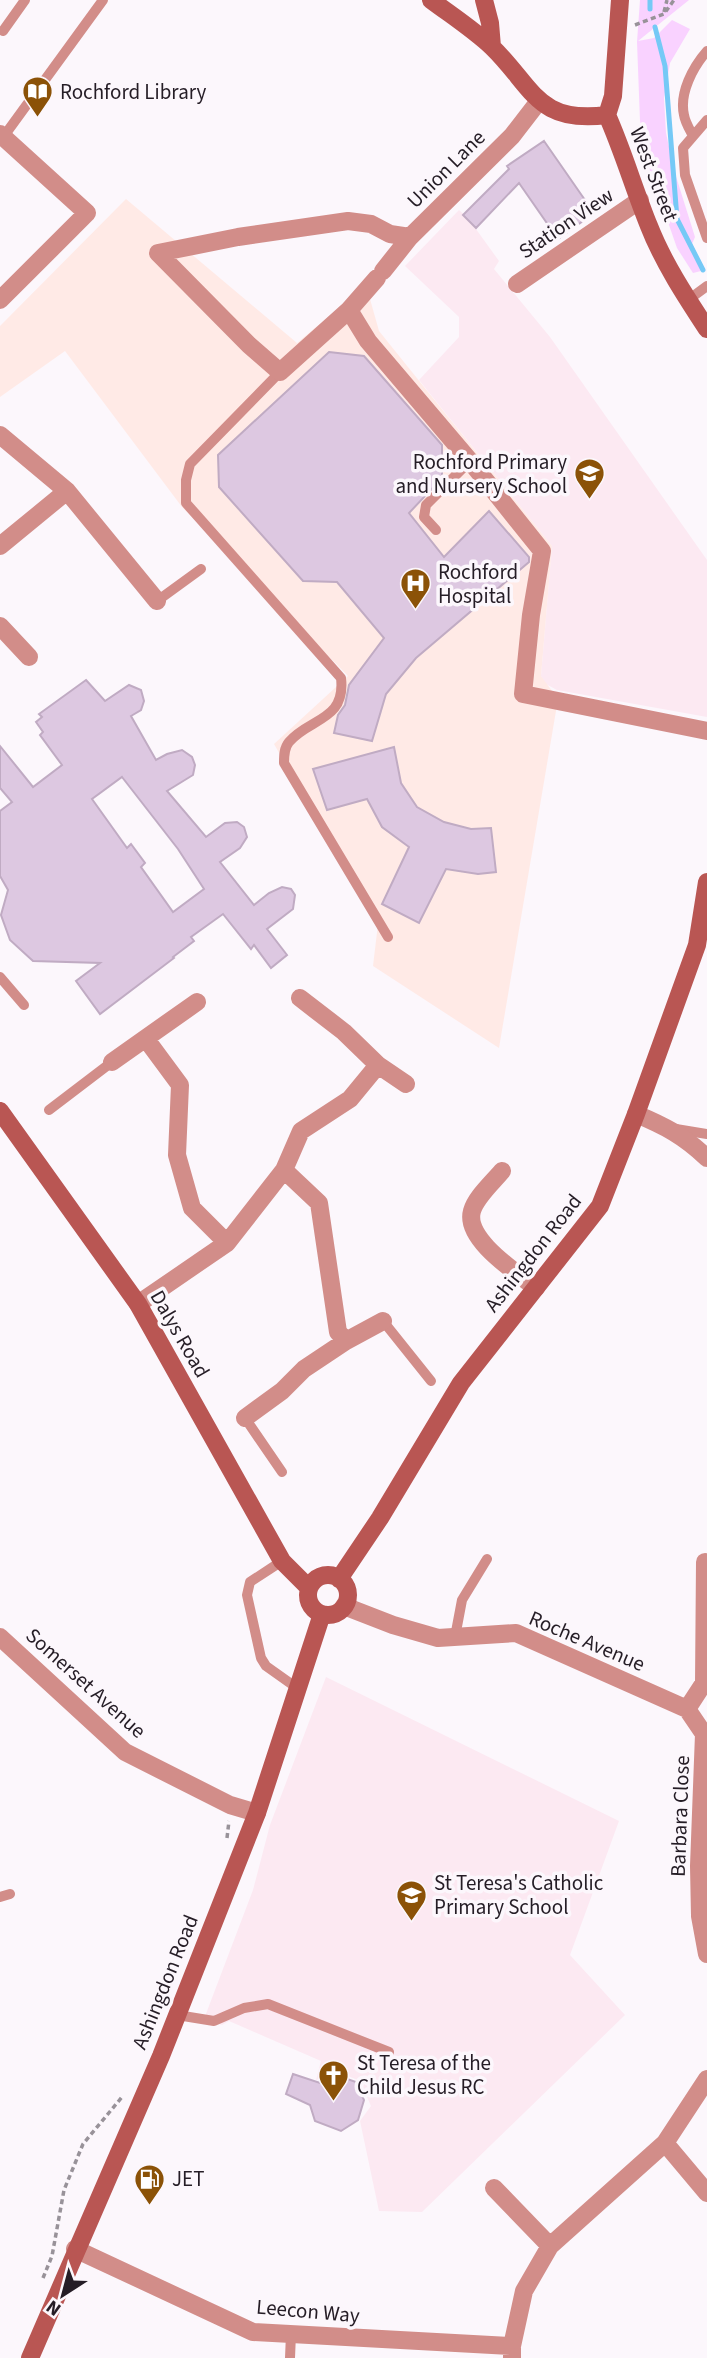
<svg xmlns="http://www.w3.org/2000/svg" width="707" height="2358" viewBox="0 0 707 2358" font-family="'Source Sans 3',sans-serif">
	<rect width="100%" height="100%" fill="#fcf7fc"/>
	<path fill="#fce9f2" d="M459,210L468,218L499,261L494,269L550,337L707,560V717L557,690L544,683L541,676L552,546L419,380L459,337V317L405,266Z
		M326,1677L619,1821L570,1955L625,2015L422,2212L379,2211L360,2121L371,2106L360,2081L338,2072L316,2080L321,2061L229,2021L222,2025L204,2019L253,1890L270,1825Z"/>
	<path fill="#ffeae6" d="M126,199L297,343L360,290L370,299L379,331L552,546L541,676L558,699L499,1048L373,966L378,924L274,744L348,676L182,507L65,351L0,397V326Z"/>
	<path fill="#f9d2ff" d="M640,0H689L638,41L654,38L672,20L690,29L670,63L664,98L666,133L674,170L695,237L692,244L702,266L701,271L693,273L677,248L647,162L640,121L637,42Z"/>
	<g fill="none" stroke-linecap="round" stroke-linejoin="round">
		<path stroke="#75c9f6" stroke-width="5" d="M650,0V9
			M655,27L665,66L677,219L703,270"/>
	</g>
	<path fill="#ddc8e1" stroke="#c0abc3" stroke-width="2" fill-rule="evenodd" d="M544,141L594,213L558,239L519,183L476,228L463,215L509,169L507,166Z
		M329,352L364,356L442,445V478L409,513L444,557L489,511L529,557V562L416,658L386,694L372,741L334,733L338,715L345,705L349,685L384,638L337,582L303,581L219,487L218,455Z
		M86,680L105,701L129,685L141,690L144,701L141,710L131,716L156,760L167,754L182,750L192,757L195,765L193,775L167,791L206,837L225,823L237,822L244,827L247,837L240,848L220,862L254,905L269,893L282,887L291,889L295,895L293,909L267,929L287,955L271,968L254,945L251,949L223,914L191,937L194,941L173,957L174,958L100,1014L76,981L100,963L33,961L10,940L1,915L8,890L0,876V811L12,802L0,788V746L33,787L62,765L40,735L43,732L36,722L42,717L39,714ZM122,777L178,849L204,889L173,912L141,867L145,863L131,844L127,848L92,799Z
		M394,747L401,783L417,807L444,822L471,829L491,828L496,872L478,874L446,869L419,923L382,904L409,847L382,827L367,799L327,810L313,769Z
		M293,2074L320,2083L336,2075L356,2082L364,2100L358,2120L341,2131L315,2121L310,2105L286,2094Z"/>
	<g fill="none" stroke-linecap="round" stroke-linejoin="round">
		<path stroke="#989299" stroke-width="3.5" stroke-dasharray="5 3.5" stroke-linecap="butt" d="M664,12L667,0
			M635,25L664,14L674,0
			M227,1838L229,1821
			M43,2278L52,2256L64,2190L83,2144L122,2097"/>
		<path stroke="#d28d89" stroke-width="10" d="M3,31L25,0
			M707,120L683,148L685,175L707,238
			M4,136L103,0
			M693,136C690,130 685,122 684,115C679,93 693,67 707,51
			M688,300L707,286
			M280,372L190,464L186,480V503L341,678C346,721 309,718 289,742C284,748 284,756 284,763L388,937
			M436,530L424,517L426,505L470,461
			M157,601L201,569
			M0,977L24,1005
			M49,1110L112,1062
			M676,1129L707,1134
			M383,1321L431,1381
			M245,1418L282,1472
			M282,1561L250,1582L247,1595L261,1658L266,1666L297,1688
			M455,1637L462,1600L487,1559
			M0,1897L10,1894
			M177,2015L214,2021L244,2008L268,2004L389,2052
			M290,2358L291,2334"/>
		<path stroke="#d28d89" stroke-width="18" d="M0,134L87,213L0,300
			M383,271L410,237
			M377,278L349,310L368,341L470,461L542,551L531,615L523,694L707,731
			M517,284L640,200
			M349,310L280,372L249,345L158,253L238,237L348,221L371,224L390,234L410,237L512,136L539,101
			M0,435L67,491L157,601
			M0,546L67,491
			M0,626L29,657
			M300,998L344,1032L378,1065L406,1084
			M146,1039L180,1085L177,1155L192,1208L227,1243
			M112,1062L197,1002
			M636,1114C665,1126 684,1136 707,1158
			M284,1170L319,1203L338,1332L346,1341
			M502,1171C492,1183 476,1197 472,1211C464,1239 516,1272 536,1288
			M138,1304L227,1243L284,1170L301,1131L350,1099L378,1065
			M245,1418L282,1391L304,1369L346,1341L383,1321
			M705,1562L704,1683L687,1709L704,1734L699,1866L700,1916L707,1954
			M344,1606L393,1625L438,1638L516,1633L687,1709
			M0,1637L125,1752L230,1805L257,1813
			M665,2143L707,2193
			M494,2188L550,2246
			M75,2249L253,2332L512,2346
			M512,2358V2346L524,2291L550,2246L665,2143L707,2079"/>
		<path stroke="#b95653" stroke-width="18" d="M431,0C451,15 474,30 492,47C534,88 537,124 607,115
			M484,0L490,23L492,47
			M607,115C623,151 634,189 649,226C663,262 686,297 707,329
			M607,115L613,96L620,0
			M0,1111L138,1304L282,1561L309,1588
			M308 1595a20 20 0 1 1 40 0a20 20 0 1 1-40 0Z
			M339,1579L380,1518L461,1383L600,1206L636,1114L697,945L707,882
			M30,2358L161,2056L257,1813L322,1614"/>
	</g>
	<defs>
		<symbol id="library-pin" viewBox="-11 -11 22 30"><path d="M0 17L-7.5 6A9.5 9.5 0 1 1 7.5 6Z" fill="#8b5207" stroke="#fcf7fc"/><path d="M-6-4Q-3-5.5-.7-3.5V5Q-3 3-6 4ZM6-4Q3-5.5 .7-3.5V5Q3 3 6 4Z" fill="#fff"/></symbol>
		<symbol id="school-pin" viewBox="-11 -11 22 30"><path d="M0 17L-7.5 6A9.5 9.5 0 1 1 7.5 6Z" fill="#8b5207" stroke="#fcf7fc"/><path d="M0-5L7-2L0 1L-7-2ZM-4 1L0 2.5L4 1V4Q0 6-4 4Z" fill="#fff"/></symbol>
		<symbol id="hospital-pin" viewBox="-11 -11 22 30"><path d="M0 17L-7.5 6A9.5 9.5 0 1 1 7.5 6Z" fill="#8b5207" stroke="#fcf7fc"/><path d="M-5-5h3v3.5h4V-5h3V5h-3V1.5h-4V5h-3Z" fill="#fff"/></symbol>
		<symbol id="church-pin" viewBox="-11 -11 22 30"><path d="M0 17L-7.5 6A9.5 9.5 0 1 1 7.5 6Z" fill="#8b5207" stroke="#fcf7fc"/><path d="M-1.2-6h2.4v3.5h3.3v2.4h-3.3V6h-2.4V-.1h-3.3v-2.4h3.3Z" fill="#fff"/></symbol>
		<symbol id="fuel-pin" viewBox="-11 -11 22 30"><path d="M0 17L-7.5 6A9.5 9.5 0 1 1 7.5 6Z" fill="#8b5207" stroke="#fcf7fc"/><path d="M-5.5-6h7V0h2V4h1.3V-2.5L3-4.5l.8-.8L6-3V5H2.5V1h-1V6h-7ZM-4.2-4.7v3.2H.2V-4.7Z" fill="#fff"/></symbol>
	</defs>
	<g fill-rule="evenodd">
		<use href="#library-pin" x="20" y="74" width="35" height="47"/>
		<use href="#school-pin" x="572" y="456" width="35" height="47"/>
		<use href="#hospital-pin" x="398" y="566" width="35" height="47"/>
		<use href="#school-pin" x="394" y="1878" width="35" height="47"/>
		<use href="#church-pin" x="316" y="2058" width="35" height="47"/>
		<use href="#fuel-pin" x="132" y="2162" width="35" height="47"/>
	</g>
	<g text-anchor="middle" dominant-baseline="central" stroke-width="7" stroke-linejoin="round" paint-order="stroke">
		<g font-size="21" fill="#251d26" stroke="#fcf7fc" text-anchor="start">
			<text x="60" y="92">Rochford Library</text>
			<text x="567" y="462" text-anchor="end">Rochford Primary<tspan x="567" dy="24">and Nursery School</tspan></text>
			<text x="438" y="572">Rochford<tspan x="438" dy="24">Hospital</tspan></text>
			<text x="434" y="1883">St Teresa's Catholic<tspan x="434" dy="24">Primary School</tspan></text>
			<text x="357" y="2063">St Teresa of the<tspan x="357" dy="24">Child Jesus RC</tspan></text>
			<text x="172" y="2179">JET</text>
		</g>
		<g font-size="21" fill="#251d26" stroke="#fcf7fc">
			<text transform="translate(446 169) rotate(-45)">Union Lane</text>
			<text transform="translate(654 174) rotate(69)">West Street</text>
			<text transform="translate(566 223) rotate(-34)">Station View</text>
			<text transform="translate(533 1253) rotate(-52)">Ashingdon Road</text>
			<text transform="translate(180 1334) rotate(60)">Dalys Road</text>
			<text transform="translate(587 1641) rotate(23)">Roche Avenue</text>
			<text transform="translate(86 1683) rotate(42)">Somerset Avenue</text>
			<text transform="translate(680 1816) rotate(-88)">Barbara Close</text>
			<text transform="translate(165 1982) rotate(-68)">Ashingdon Road</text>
			<text transform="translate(308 2311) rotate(5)">Leecon Way</text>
		</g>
	</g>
	<g transform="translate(63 2295) rotate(216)" stroke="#fcf7fc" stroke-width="5" paint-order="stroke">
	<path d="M0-5L12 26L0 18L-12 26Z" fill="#251d26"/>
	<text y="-10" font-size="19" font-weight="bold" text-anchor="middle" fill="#251d26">N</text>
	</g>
</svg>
